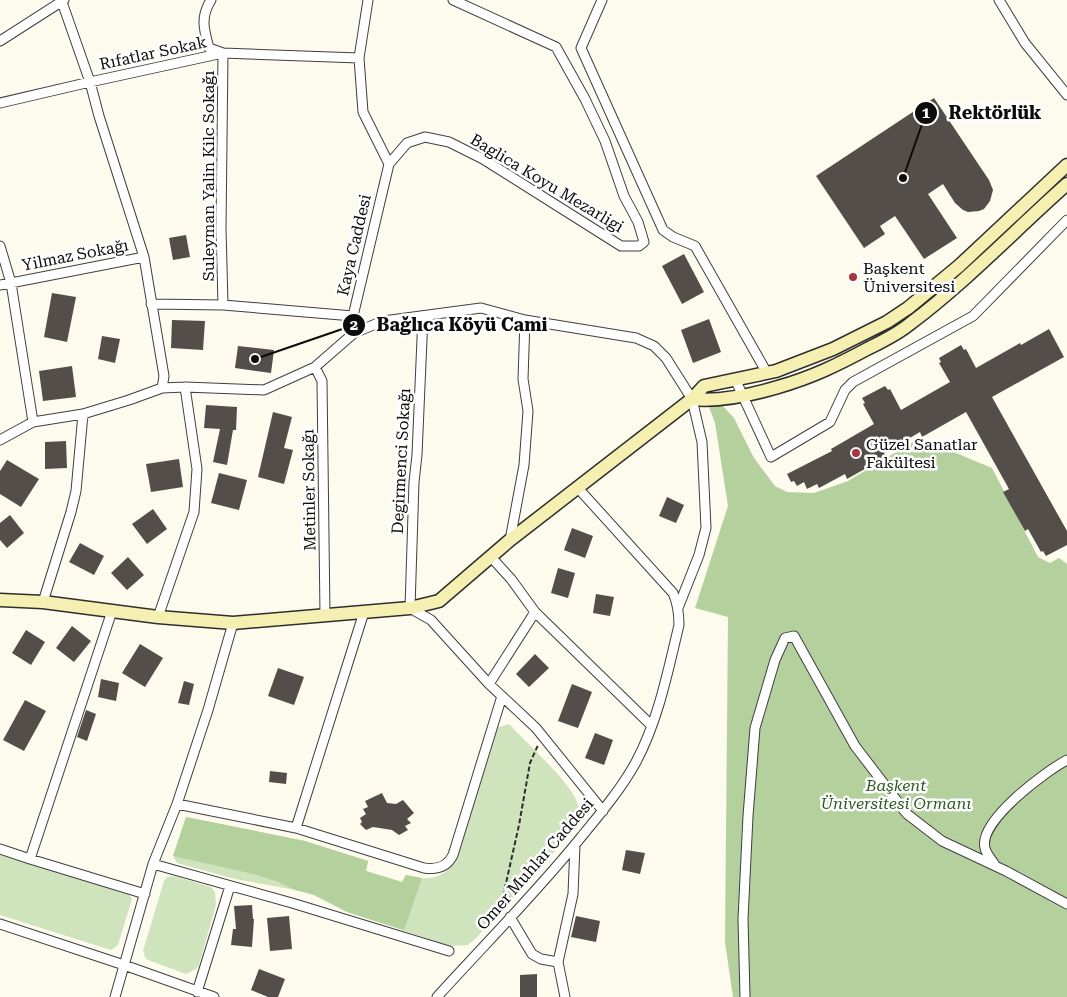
<svg xmlns="http://www.w3.org/2000/svg" width="1067" height="997" viewBox="0 0 1067 997" font-family="'Roboto Serif',serif">
	<rect width="100%" height="100%" fill="#fdfaee"/>
	<path fill="#cfe3bc" d="M509,724C523,740 578,788 578,807C578,822 566,836 558,848L476,938L468,945L450,946L347,912L307,892L235,879L177,863L173,856L186,817L305,841L368,861L366,871L402,882L406,875C429,882 447,879 457,855L496,728Z
		M0,854L129,895L132,899L118,945L111,950L0,915Z
		M174,876L211,887L215,892L216,905L198,968L186,974L148,960L145,957L143,951L164,881L167,877Z"/>
	<path fill="#b4d19d" d="M716,405H722L734,418L754,458L775,486L787,492L814,493L848,481L913,442L939,446L992,468L1038,557L1050,563L1059,558L1067,564V997H733L725,942L728,617L695,608L728,506L715,423L709,407Z
		M186,817L305,841L368,861L366,871L402,882L406,875L422,878L404,930L347,912L315,895L295,890L276,881L253,874L173,856Z"/>
	<path fill="#544e4a" d="M934,98L989,180L993,190L990,201L984,209L979,211L968,212L963,210L955,203L943,184L928,194L957,238L924,259L895,216L880,226L885,234L864,248L816,176Z
		M186,235L190,257L173,260L169,238Z
		M684,254L704,292L682,304L662,266Z
		M52,293L76,297L67,342L44,337Z
		M709,319L721,352L693,363L681,330Z
		M172,320L205,321L203,350L171,348Z
		M1049,329L1064,357L992,397L1067,531V545L1046,556L1043,551L1041,552L1028,529L1025,531L1003,492L1009,489L966,412L922,437L920,432L884,453L886,457L847,479L845,474L819,488L817,484L807,489L804,482L797,486L794,481L791,482L787,474L832,451L831,449L874,424L863,404L865,403L862,398L885,386L888,390L890,389L901,410L950,382L939,363L941,362L939,358L961,345L964,350L966,349L976,368L1020,343L1021,345Z
		M102,336L120,339L115,363L98,359Z
		M238,346L274,350L271,373L235,368Z
		M72,366L76,397L43,401L39,371Z
		M206,405L237,407L236,430H233L227,465L213,462L220,429L204,428Z
		M273,412L292,417L284,448L293,450L284,484L258,477Z
		M66,441L67,468L45,469V442Z
		M179,459L183,487L151,492L146,464Z
		M7,460L39,479L21,507L0,494V471Z
		M219,473L247,480L239,510L211,503Z
		M667,497L684,505L676,523L659,516Z
		M153,509L167,529L147,544L132,524Z
		M10,515L24,533L7,548L0,540V523Z
		M572,528L593,536L585,558L564,550Z
		M80,543L104,556L94,575L69,562Z
		M128,557L144,575L127,590L111,573Z
		M558,568L575,573L568,598L551,593Z
		M596,594L614,597L610,616L593,613Z
		M72,626L91,641L74,662L56,648Z
		M26,630L45,642L31,665L12,653Z
		M140,644L163,658L145,687L122,673Z
		M535,654L549,668L529,687L516,674Z
		M278,668L304,677L294,705L268,696Z
		M101,679L119,683L116,701L98,697Z
		M184,681L194,684L189,705L178,703Z
		M572,684L592,692L578,728L558,721Z
		M25,700L46,711L24,751L3,740Z
		M86,710L96,714L87,741L77,737Z
		M595,733L613,740L604,765L585,758Z
		M270,771L287,773L286,784L269,782Z
		M382,793L387,803L396,804L403,800L414,813L407,819L411,823L405,826L408,830L399,835L392,830L373,827L366,830L360,824L362,822L360,818L366,814L363,809L368,807L365,801Z
		M626,850L645,853L640,874L622,870Z
		M252,905L253,919H254L252,947L231,945L233,929H236L234,906Z
		M289,916L292,949L270,951L267,918Z
		M576,916L600,921L596,942L571,937Z
		M259,969L285,979L278,997H268L251,990Z
		M537,974V997H520V975Z"/>
	<g fill="none" stroke-linecap="round" stroke-linejoin="round">
		<defs>
			<path id="street" d="M211,0C200,17 204,30 209,48L223,53L221,228L223,305
				M368,0L359,58L363,112L389,164
				M602,0L581,48L663,230L673,237L695,246L767,373
				M999,0L1025,43L1067,95
				M62,2L90,82L99,116L144,257L164,376L162,388
				M0,41L64,0
				M0,103L90,82L223,53L359,58
				M0,246L11,283L33,422
				M0,285L144,257
				M151,304L223,305L353,316
				M423,316L417,455L414,482L410,608L431,620L489,684L536,728L603,811
				M354,333L353,316L389,164L407,143L425,137L449,142L483,159L621,246H639L644,242L638,222L624,196L605,141L585,99L556,47L453,0
				M315,367L322,381L325,615
				M735,379L771,457L830,422L845,390L853,382L973,316L1067,220
				M0,440L33,422L83,414L129,400L162,388L185,387L264,390L315,367L354,333L383,321L481,308L525,320L636,338L654,346L666,358L692,399L702,442L706,528L699,555L678,608
				M510,540L524,465L528,411L523,379L525,320
				M43,602L71,512L76,491L83,414
				M112,611L30,859L145,894
				M535,612L651,725
				M158,617L194,512L197,469L185,387
				M489,684L535,612L511,579L491,557
				M177,804L296,828L424,868C437,870 447,867 453,855L502,696
				M296,828L364,612
				M0,849L30,859
				M153,864L292,903L449,951
				M995,865C992,860 986,854 985,848C978,821 1046,771 1067,760
				M510,917L532,954L541,959L558,962
				M0,924L124,965L214,997
				M197,992L230,886
				M115,997L153,864L177,804L208,710L233,623
				M437,997C485,944 537,892 582,836C601,813 621,789 636,762C658,721 668,671 679,625C679,613 678,604 673,593L577,487
				M565,997L558,962L573,894L575,845
				M745,997L743,919L748,816L755,728L775,660L785,638L794,636L855,746L907,814L942,841L1006,871L1067,904"/>
			<path id="secondary" d="M692,399C720,402 751,395 778,387C813,377 837,365 869,348C883,341 898,334 911,323C967,281 1015,230 1067,184
				M0,600L43,602L158,617L233,623L410,608L439,601L510,540L692,399L704,386L776,371L833,349L887,322L908,308L959,266L1067,165"/>
		</defs>
		<use href="#street" stroke="#3f3f3f" stroke-width="11"/>
		<use href="#secondary" stroke="#2e2e2e" stroke-width="15"/>
		<path stroke="#2e2e2e" stroke-width="2" stroke-dasharray="5 2.5" stroke-linecap="butt" d="M512,901L504,892L519,825L530,763L538,745"/>
		<use href="#street" stroke="#fff" stroke-width="9"/>
		<use href="#secondary" stroke="#f5efb1" stroke-width="12"/>
	</g>
	<g fill="#aa3639" stroke="#fff" stroke-width="2">
		<circle cx="853" cy="277" r="5"/>
		<circle cx="856" cy="453" r="5"/>
	</g>
	<g text-anchor="middle" dominant-baseline="central" stroke-width="5" stroke-linejoin="round" paint-order="stroke">
		<g font-size="16" fill="#0c0c0c" stroke="#fff">
			<text transform="translate(153 53) rotate(-12)">Rıfatlar Sokak</text>
			<text transform="translate(208 176) rotate(-90)">Suleyman Yalin Kilc Sokağı</text>
			<text transform="translate(547 183) rotate(31)">Baglica Koyu Mezarligi</text>
			<text transform="translate(354 245) rotate(-77)">Kaya Caddesi</text>
			<text transform="translate(75 255) rotate(-11)">Yilmaz Sokağı</text>
			<text transform="translate(401 461) rotate(-87)">Degirmenci Sokağı</text>
			<text transform="translate(309 490) rotate(-91)">Metinler Sokağı</text>
			<text transform="translate(535 864) rotate(-49)">Omer Muhlar Caddesi</text>
		</g>
		<g font-size="16" fill="#0c0c0c" stroke="#fff" text-anchor="start">
			<text x="863" y="268">Başkent<tspan x="863" dy="18">Üniversitesi</tspan></text>
			<text x="866" y="444">Güzel Sanatlar<tspan x="866" dy="18">Fakültesi</tspan></text>
		</g>
		<g font-size="16" font-style="italic" fill="#2f5b25" stroke="#fff">
			<text x="896" y="785">Başkent<tspan x="896" dy="18">Üniversitesi Ormanı</tspan></text>
		</g>
	</g>
	<path fill="none" stroke="#0c0c0c" stroke-width="2" d="M903 178L926 113M255 359L354 325"/>
	<g fill="#0c0c0c" stroke="#fff" stroke-width="2">
		<circle cx="903" cy="178" r="5"/>
		<circle cx="255" cy="359" r="5"/>
		<circle cx="926" cy="113" r="12"/>
		<circle cx="354" cy="325" r="12"/>
	</g>
	<g font-size="15" text-anchor="middle" font-weight="bold" fill="#fff">
		<text x="926" y="118">1</text>
		<text x="354" y="330">2</text>
	</g>
	<g font-size="18" text-anchor="middle" font-weight="bold" fill="#0c0c0c" stroke="#fff" stroke-width="5" stroke-linejoin="round" paint-order="stroke">
		<text x="995" y="119">Rektörlük</text>
		<text x="462" y="331">Bağlıca Köyü Cami</text>
	</g>
</svg>
